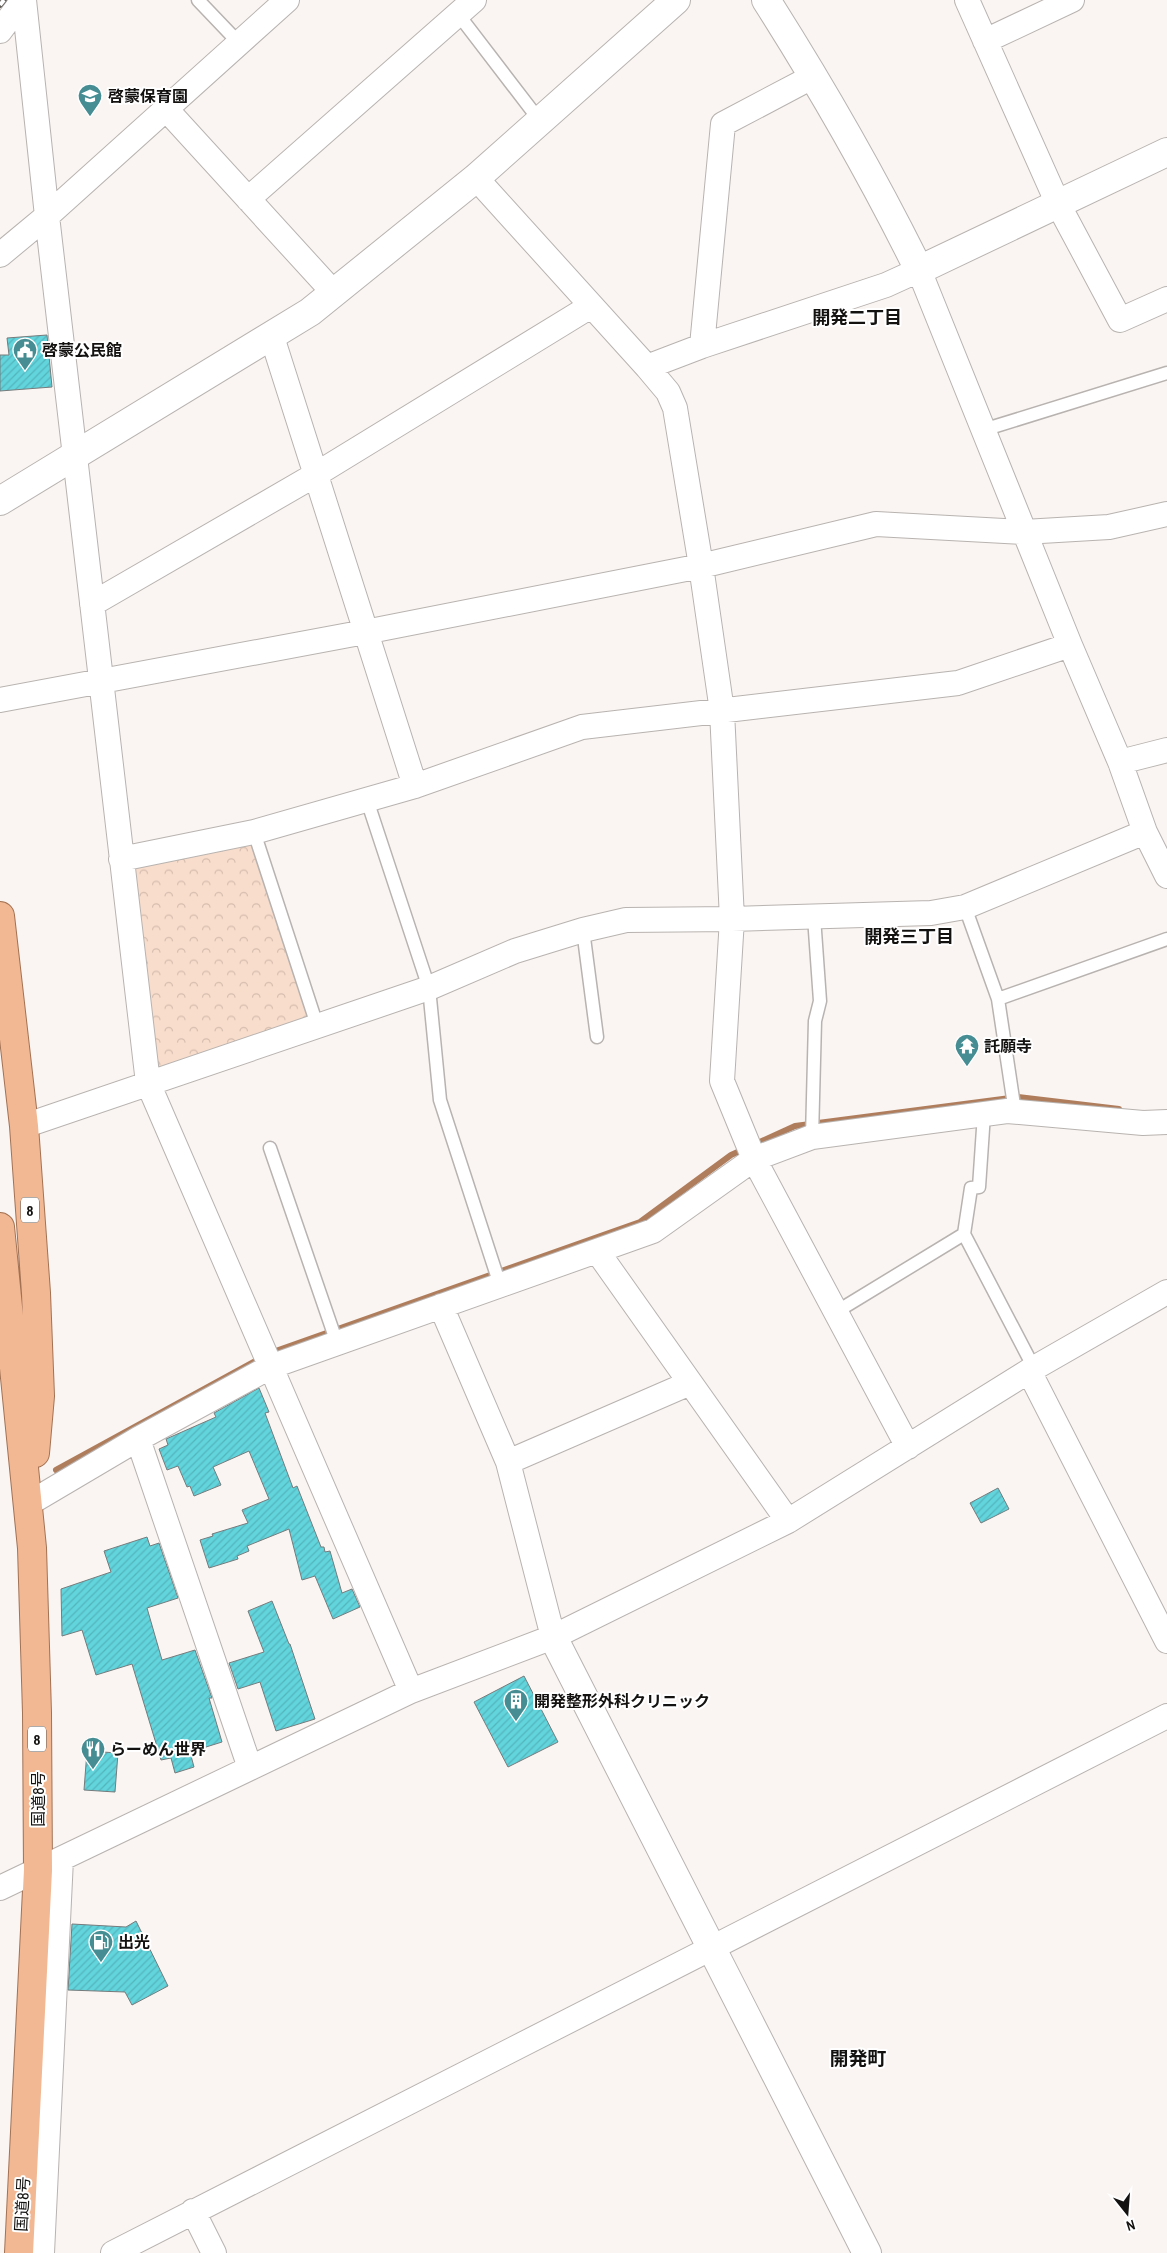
<svg xmlns="http://www.w3.org/2000/svg" width="1167" height="2253" viewBox="0 0 1167 2253" font-family="'Archivo Narrow','Noto Sans JP',sans-serif">
	<defs>
		<pattern id="forest-crowns" width="20" height="18" patternUnits="userSpaceOnUse" patternTransform="scale(1.25)"><rect width="20" height="18" fill="#f9ddcc"/><path d="M2 6a3 3 0 1 1 6 0M12 15a3 3 0 1 1 6 0" fill="none" stroke="#d5bdae"/></pattern>
		<pattern id="building-hatch" width="6" height="6" patternUnits="userSpaceOnUse" patternTransform="scale(1.25)"><rect width="6" height="6" fill="#62d4dc"/><path d="M-1 1l2-2M0 6l6-6M5 7l2-2" fill="none" stroke="#54b5bc"/></pattern>
	</defs>
	<rect width="100%" height="100%" fill="#faf5f2"/>
	<path fill="url(#forest-crowns)" d="M254,832L313,1027L155,1081L122,867Z"/>
	<g fill="none" stroke-linecap="round" stroke-linejoin="round">
		<path stroke="#af7d5c" stroke-width="6" d="M270,1353L640,1222L731,1155L795,1126L1018,1097L1119,1109
			M56,1470L261,1358"/>
	</g>
	<path fill="url(#building-hatch)" stroke="#767b7c" d="M47,335L52,387L0,391V355H9L7,338Z
		M259,1388L269,1412L265,1413L293,1488L297,1486L321,1547H324L325,1552L330,1551L342,1593L352,1589L360,1607L333,1619L315,1576L302,1580L289,1529L247,1546L249,1551L237,1556L238,1559L209,1568L200,1540L213,1536L212,1534L248,1523L242,1510L269,1499L249,1451L213,1467L221,1485L194,1496L190,1486L187,1487L178,1466L167,1470L159,1449L168,1445L166,1439L216,1417L214,1413Z
		M998,1488L1009,1509L981,1523L970,1503Z
		M147,1537L150,1546L159,1543L178,1598L147,1608L162,1660L195,1650L212,1698H209L222,1742L190,1752L194,1767L175,1773L171,1758L161,1760L132,1664L96,1675L82,1630L62,1636L61,1589L111,1572L104,1551Z
		M272,1601L289,1644H290L315,1719L276,1731L260,1682L238,1689L229,1663L264,1652L248,1611Z
		M524,1676L558,1742L508,1767L474,1702Z
		M87,1751L118,1753L115,1792L84,1790Z
		M136,1921L168,1986L132,2005L125,1992L68,1990L72,1924L126,1927Z"/>
	<g fill="none" stroke-linecap="round" stroke-linejoin="round">
		<defs>
			<path id="service" d="M198,0L239,43
				M458,14L540,121
				M983,430L1167,373
				M367,800L429,988L440,1100L500,1285
				M254,832L317,1025
				M965,907L998,999L1015,1112
				M583,930L597,1037
				M998,999L1167,939
				M984,1114L979,1187L971,1188L964,1234L1034,1368
				M812,1137L815,1021L820,1001L814,917
				M270,1148L337,1343
				M836,1312L964,1234"/>
			<path id="minor" d="M24,0L47,216L148,1083L411,1691
				M967,0L1058,204L1120,320L1167,299
				M0,31L23,0
				M985,41L1072,0
				M166,109L334,293
				M476,178L647,367L668,392L675,408L701,566L722,711L732,919L722,1081L754,1159L908,1447
				M248,199L474,0
				M0,255L47,216L287,0
				M272,337L415,786
				M702,346L723,124L814,76
				M647,367L702,346L886,285L919,270L1070,645L1120,762L1145,832L1167,876
				M92,604L315,475L591,306
				M0,700L365,632L701,566L876,524L1024,532L1109,527L1167,514
				M1120,762L1167,750
				M121,859L254,832L415,786L582,727L958,683L1070,645
				M24,1126L429,988L515,951L583,930L626,920L732,919L931,913L965,907L1145,832
				M597,1251L788,1521
				M441,1306L508,1462L553,1637
				M1029,1371L1167,1641
				M138,1439L250,1768
				M508,1462L690,1383
				M28,1504L138,1439L270,1367L653,1231L754,1159L812,1137L1007,1111L1143,1123L1167,1122
				M0,1888L411,1691L553,1637L788,1521L1029,1371L1167,1292
				M193,2211L214,2253
				M42,2253L61,1859
				M113,2253L1167,1716"/>
			<path id="tertiary" d="M766,0C822,88 873,177 919,270L1167,152
				M0,501L310,312L476,178L676,0
				M553,1637L867,2253"/>
			<path id="trunk" d="M0,916L24,1126L36,1293L40,1396L35,1453
				M0,1227L32,1548L37,1713L38,1870L19,2253"/>
		</defs>
		<use href="#service" stroke="#b8b3b0" stroke-width="15"/>
		<use href="#minor" stroke="#b8b3b0" stroke-width="26"/>
		<use href="#tertiary" stroke="#b8b3b0" stroke-width="30"/>
		<use href="#trunk" stroke="#a27254" stroke-width="30"/>
		<use href="#service" stroke="#fff" stroke-width="12"/>
		<use href="#minor" stroke="#fff" stroke-width="24"/>
		<use href="#tertiary" stroke="#fff" stroke-width="28"/>
		<use href="#trunk" stroke="#f2b893" stroke-width="28"/>
		<defs>
			<path id="rail" d="M0,5L4,0"/>
		</defs>
		<use href="#rail" stroke="#5d5a58" stroke-width="5.5"/>
		<use href="#rail" stroke="#fff" stroke-width="4" stroke-dasharray="11" stroke-linecap="butt"/>
	</g>
	<defs>
		<symbol id="school-pin" viewBox="-11 -11 22 30"><path d="M0 17L-7.5 6A9.5 9.5 0 1 1 7.5 6Z" fill="#458d92" stroke="#fff"/><path d="M0-5L7-2L0 1L-7-2ZM-4 1L0 2.5L4 1V4Q0 6-4 4Z" fill="#fff"/></symbol>
		<symbol id="civic-pin" viewBox="-11 -11 22 30"><path d="M0 17L-7.5 6A9.5 9.5 0 1 1 7.5 6Z" fill="#458d92" stroke="#fff"/><path d="M-.6-6.5H3V-4.5H.6V-3L4-1V1h2V6H-6V1h2V-1L-.6-3ZM-1.2 2.5V6h2.4V2.5Z" fill="#fff"/></symbol>
		<symbol id="temple-pin" viewBox="-11 -11 22 30"><path d="M0 17L-7.5 6A9.5 9.5 0 1 1 7.5 6Z" fill="#458d92" stroke="#fff"/><path d="M0-6L5-2H3V0L6.5 2.5H4V6H1.5V3h-3V6H-4V2.5H-6.5L-3 0V-2H-5Z" fill="#fff"/></symbol>
		<symbol id="building-pin" viewBox="-11 -11 22 30"><path d="M0 17L-7.5 6A9.5 9.5 0 1 1 7.5 6Z" fill="#458d92" stroke="#fff"/><path d="M-4-6H4V6H1V3H-1V6H-4ZM-2.5-4.3h1.7v1.8h-1.7ZM.8-4.3h1.7v1.8H.8ZM-2.5-1h1.7V.8h-1.7ZM.8-1h1.7V.8H.8Z" fill="#fff"/></symbol>
		<symbol id="restaurant-pin" viewBox="-11 -11 22 30"><path d="M0 17L-7.5 6A9.5 9.5 0 1 1 7.5 6Z" fill="#458d92" stroke="#fff"/><path d="M-5-6h1v4h1v-4h1v4h1v-4h1v5L-1.5 .5V6h-2V.5L-5-1ZM5-6V6H3V1.5H1.5Q1.5-4 5-6Z" fill="#fff"/></symbol>
		<symbol id="fuel-pin" viewBox="-11 -11 22 30"><path d="M0 17L-7.5 6A9.5 9.5 0 1 1 7.5 6Z" fill="#458d92" stroke="#fff"/><path d="M-5.5-6h7V0h2V4h1.3V-2.5L3-4.5l.8-.8L6-3V5H2.5V1h-1V6h-7ZM-4.2-4.7v3.2H.2V-4.7Z" fill="#fff"/></symbol>
	</defs>
	<g fill-rule="evenodd">
		<use href="#school-pin" x="76" y="82" width="28" height="38"/>
		<use href="#civic-pin" x="11" y="336" width="28" height="38"/>
		<use href="#temple-pin" x="953" y="1032" width="28" height="38"/>
		<use href="#building-pin" x="502" y="1687" width="28" height="38"/>
		<use href="#restaurant-pin" x="79" y="1735" width="28" height="38"/>
		<use href="#fuel-pin" x="87" y="1928" width="28" height="38"/>
	</g>
	<g text-anchor="middle" dominant-baseline="central" stroke-width="4" stroke-linejoin="round" paint-order="stroke">
		<g fill="#fff" stroke="#5a5958" stroke-width="1">
			<rect x="21" y="1197.5" width="18" height="25" rx="4"/>
			<rect x="28" y="1726.5" width="18" height="25" rx="4"/>
		</g>
		<g font-size="15" font-weight="bold" fill="#141211">
			<text x="30" y="1210">8</text>
			<text x="37" y="1739">8</text>
		</g>
		<g font-size="16" font-weight="bold" fill="#141211" stroke="#fff" text-anchor="start">
			<text x="108" y="96">啓蒙保育園</text>
			<text x="42" y="350">啓蒙公民館</text>
			<text x="984" y="1046">託願寺</text>
			<text x="534" y="1701">開発整形外科クリニック</text>
			<text x="110" y="1749">らーめん世界</text>
			<text x="118" y="1942">出光</text>
		</g>
		<g font-size="16" fill="#141211" stroke="#fff">
			<text transform="translate(38 1799) rotate(-90)">国道8号</text>
			<text transform="translate(22 2204) rotate(-87)">国道8号</text>
		</g>
		<g font-size="18" font-weight="bold" fill="#141211" stroke="#fff">
			<text x="857" y="317">開発二丁目</text>
			<text x="909" y="936">開発三丁目</text>
		</g>
		<g font-size="19" font-weight="bold" fill="#141211" stroke="#fff">
			<text x="858" y="2058">開発町</text>
		</g>
	</g>
	<g transform="translate(1127 2213) rotate(163)" stroke="#ffffff" stroke-width="4" paint-order="stroke">
	<path d="M0-4L9 19L0 12L-9 19Z" fill="#141211"/>
	<text y="-8" font-size="14" font-weight="bold" text-anchor="middle" fill="#141211">N</text>
	</g>
</svg>
